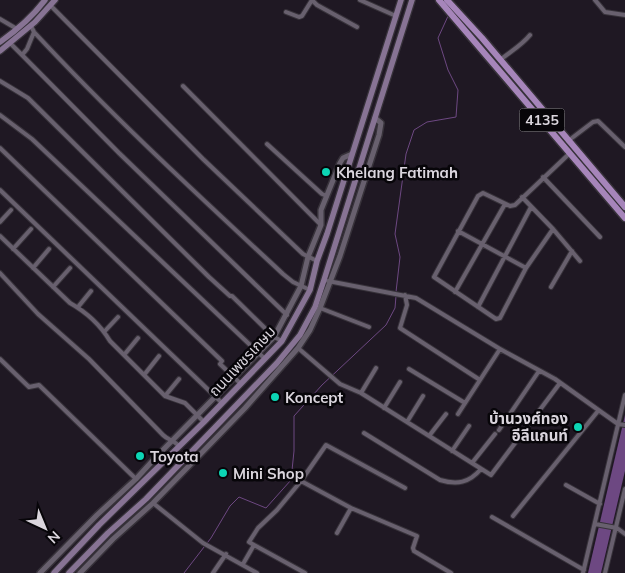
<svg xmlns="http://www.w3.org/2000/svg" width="625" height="573" viewBox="0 0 625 573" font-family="Mulish,'Noto Sans Thai',sans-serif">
	<rect width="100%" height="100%" fill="#1f1823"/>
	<path fill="#6d4882" d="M625,415V471L601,573H588Z"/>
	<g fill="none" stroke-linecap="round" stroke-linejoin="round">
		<path stroke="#6d4882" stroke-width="1" d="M396,292L400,257L395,234L406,154L414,130L427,122L456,117L458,90L448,70L438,38L449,14
			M184,573L211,538L230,506L239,497L266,508L291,480L294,451V416L322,385L386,325L395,308L396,296"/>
		<defs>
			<path id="minor" d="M312,0L317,5L357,27
				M360,0L396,16
				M595,0L605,12L625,15
				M51,6L203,159L303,254L317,261
				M286,12L299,17L302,16L312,0
				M0,19L17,29
				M31,26L34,32C113,117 198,195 283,274L293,282L310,290
				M34,32L27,49L22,55L119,153L287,315
				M10,43L22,55
				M500,60C511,51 521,46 530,35
				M0,81L28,98L209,277L230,296H232L274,337L282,341
				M183,86L321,225
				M0,115L32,139L264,358
				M568,141L593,122L598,121L625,147
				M267,144L322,194L327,196
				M0,148L222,361L220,364L241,384
				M543,177L600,237
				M0,190L221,402
				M522,197L553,229L526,268L500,318L496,319L434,277L478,196L483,193L510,206L515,205L570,153
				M0,222L11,210
				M553,229L580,261
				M458,231L526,268
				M0,236L70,303C86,312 101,326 110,341L165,396L185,403L204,422
				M13,249L31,229
				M33,268L49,249
				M0,273L38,314L89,359L163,435C168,440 173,440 178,445
				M328,281L416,298L500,349L555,379L618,424L625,425
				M53,287L70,268
				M551,287L572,251
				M455,292L505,204
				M405,295L407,305L400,328L480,380
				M78,307L91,291
				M478,307L531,207
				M320,308L369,327
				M104,332L118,317
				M298,348L340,384L361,393L491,475L560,383
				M124,355L138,338
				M0,359L29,387L39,385L136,479
				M409,369L465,403
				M144,375L159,356
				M361,393L376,368
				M165,396L179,379
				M384,408L400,382
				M458,414L500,349
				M407,422L423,396
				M499,430L539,371
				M364,433L440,480C457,485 469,483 481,469
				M429,436L446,414
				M452,451L469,426
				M472,463L495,434
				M301,481L351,508L417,536L413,548L414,551L451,573
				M566,485L600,504
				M153,503L203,543L257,573
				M513,516L598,411
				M492,517L584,570
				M595,524L617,528L625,534
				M337,533L351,508
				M254,545L305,573
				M243,564L254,545L249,542L258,528L277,510L301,481L326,445L405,488
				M213,573L226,554
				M583,573L625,395
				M605,573L625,489"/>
			<path id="tertiary" d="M40,573L97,515L136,479L157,456L274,337L301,286L308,257L321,225V210L340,163L343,158L352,154
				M80,573L113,539L153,503L245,408L298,348L310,330L320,308L340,256L379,135L381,123L375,118"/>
			<path id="secondary" d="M0,42C17,30 33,16 45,0
				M0,51L35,22L55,0
				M54,573L99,525L204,422L282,341L310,290L317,261L327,234L401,0
				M69,573L108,533L146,499L277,363L300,335L315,307L324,280L412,0"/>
			<path id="primary" d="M439,0L625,218
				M447,0L482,38L625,207"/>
		</defs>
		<use href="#minor" stroke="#37323a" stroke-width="6"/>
		<use href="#tertiary" stroke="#37323a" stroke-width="8"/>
		<use href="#secondary" stroke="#37323a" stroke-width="8"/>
		<use href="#primary" stroke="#37323a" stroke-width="9"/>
		<use href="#minor" stroke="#68606e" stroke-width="4"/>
		<use href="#tertiary" stroke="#68606e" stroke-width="5"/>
		<use href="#secondary" stroke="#877394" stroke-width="5.5"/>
		<use href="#primary" stroke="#a685ba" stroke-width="6"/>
	</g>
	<g fill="#0cd5b5" stroke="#070509" stroke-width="2">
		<circle cx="326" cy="172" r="5"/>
		<circle cx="275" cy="397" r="5"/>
		<circle cx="578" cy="427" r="5"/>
		<circle cx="140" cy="456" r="5"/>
		<circle cx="223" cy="473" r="5"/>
	</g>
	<g text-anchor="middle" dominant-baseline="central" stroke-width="5" stroke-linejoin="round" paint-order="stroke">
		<rect fill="#070509" stroke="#9b979d" stroke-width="1" x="519.5" y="108.5" width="45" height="23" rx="4"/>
		<g font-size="14" font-weight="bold" fill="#dad5dd">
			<text x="542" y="120">4135</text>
		</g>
		<g font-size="15" font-weight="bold" fill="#dad5dd" stroke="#070509" text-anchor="start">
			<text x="336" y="172">Khelang Fatimah</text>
			<text x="285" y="397">Koncept</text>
			<text x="568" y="418" text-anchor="end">บ้านวงศ์ทอง<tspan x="568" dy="17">อีลีแกนท์</tspan></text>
			<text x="150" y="456">Toyota</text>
			<text x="233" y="473">Mini Shop</text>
		</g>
		<g font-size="15" fill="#dad5dd" stroke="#070509">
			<text transform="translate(242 361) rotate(-47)">ถนนเพชรเกษม</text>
		</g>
	</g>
	<g transform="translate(45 528) rotate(136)" stroke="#070509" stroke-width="4" paint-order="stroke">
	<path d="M0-4L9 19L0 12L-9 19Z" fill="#dad5dd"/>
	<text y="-8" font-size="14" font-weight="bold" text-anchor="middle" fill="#dad5dd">N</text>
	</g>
</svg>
